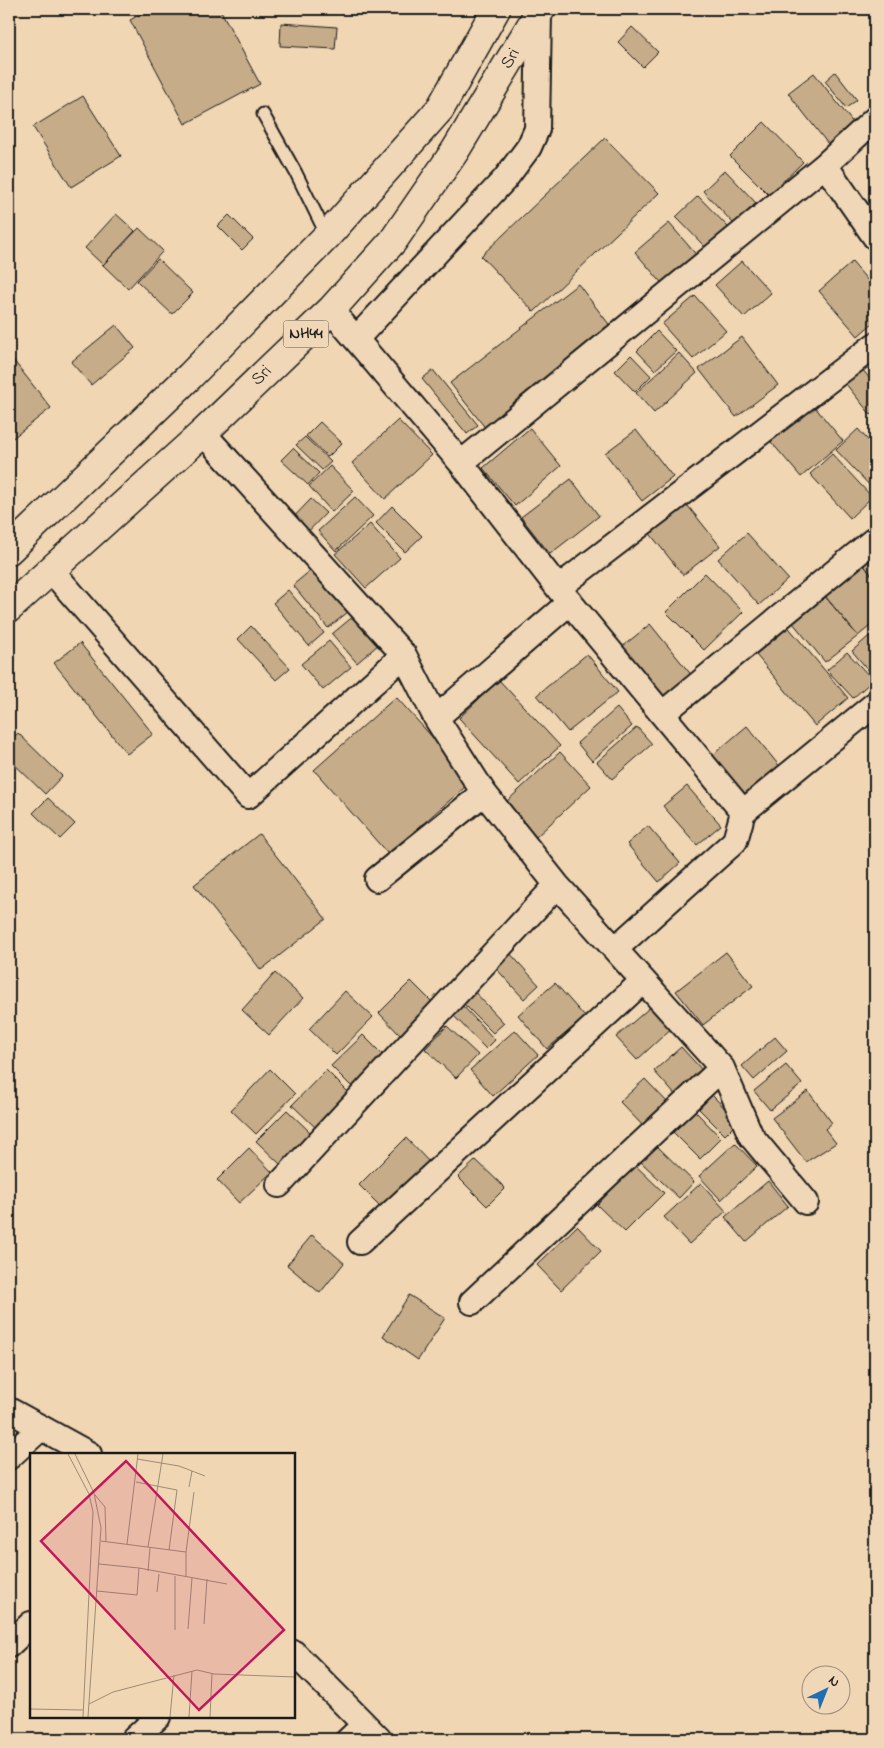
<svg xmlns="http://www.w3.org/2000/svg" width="884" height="1748" viewBox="0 0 884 1748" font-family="'Indie Flower',sans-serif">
	<rect width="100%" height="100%" fill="#f0d6b3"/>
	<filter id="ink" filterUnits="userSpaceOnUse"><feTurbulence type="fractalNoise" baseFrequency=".02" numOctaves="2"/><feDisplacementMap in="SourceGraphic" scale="10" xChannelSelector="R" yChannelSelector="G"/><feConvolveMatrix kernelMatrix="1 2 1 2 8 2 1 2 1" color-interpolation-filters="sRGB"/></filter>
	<g filter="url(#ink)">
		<path fill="#c6ac88" stroke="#1c1c1c" d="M150,9H220L260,84L185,124L130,20Z
			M281,23L337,27L335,49L280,46Z
			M632,27L658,52L643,67L618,42Z
			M835,72L857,100L846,108L825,81Z
			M814,73L854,124L828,144L788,93Z
			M83,96L121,156L71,187L33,127Z
			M764,122L803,162L769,195L730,156Z
			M605,138L659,193L534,312L481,256Z
			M725,170L756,203L734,224L703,191Z
			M698,196L729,228L707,249L676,217Z
			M116,214L135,231L103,265L85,248Z
			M229,215L253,239L242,250L218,226Z
			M669,223L700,259L666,288L635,252Z
			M139,228L163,251L128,289L103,265Z
			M158,259L193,293L172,314L137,281Z
			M742,261L771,293L744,317L715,285Z
			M852,262L875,289V321L858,336L819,291Z
			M578,284L615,332L487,430L450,383Z
			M695,296L726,331L693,359L662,324Z
			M116,325L135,348L91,385L71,362Z
			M657,331L676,351L655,370L637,351Z
			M742,337L778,385L736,417L699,369Z
			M875,351V377L862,361Z
			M679,353L697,373L654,413L636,393Z
			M631,355L651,376L635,392L615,371Z
			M10,356L51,408L9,441V357Z
			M858,364L875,385V412L871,415L841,378Z
			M433,370L478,425L467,434L422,379Z
			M809,400L843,441L801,477L766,436Z
			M398,420L432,455L385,499L352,463Z
			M320,422L342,443L328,457L306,436Z
			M530,428L561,466L515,506L483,468Z
			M858,429L875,448V491L836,450Z
			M636,430L673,477L642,501L605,453Z
			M305,437L331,462L322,470L296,445Z
			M293,448L319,473L308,485L281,460Z
			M832,454L872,497L850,518L810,474Z
			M330,466L354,491L332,512L309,486Z
			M571,479L599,516L550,554L521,517Z
			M355,497L373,516L336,551L318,531Z
			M311,499L326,513L304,536L289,522Z
			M684,501L720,546L683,575L647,530Z
			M392,506L422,536L405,552L376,523Z
			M370,524L400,558L366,588L335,554Z
			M747,533L788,579L759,605L718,559Z
			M875,552V579L862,563Z
			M862,563L875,579V622L858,636L824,595Z
			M317,565L353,608L328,628L293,585Z
			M705,573L743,612L704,650L666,612Z
			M288,590L324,633L309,646L273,603Z
			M824,595L858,636L825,662L793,623Z
			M361,610L379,644L357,663L332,634Z
			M784,622L848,698L815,726L752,650Z
			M650,624L693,677L665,700L622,647Z
			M251,626L290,668L276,680L238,639Z
			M875,631V678L852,651Z
			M329,641L351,667L323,690L301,664Z
			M80,643L153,734L127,754L54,663Z
			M847,652L873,680L853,698L827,670Z
			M587,654L618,692L568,732L537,695Z
			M499,680L560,746L519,784L459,718Z
			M396,697L472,781L388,854L314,770Z
			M617,708L632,726L592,761L577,743Z
			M747,726L781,768L743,800L708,759Z
			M637,727L652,744L612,779L597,762Z
			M18,733L62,776L45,794L9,759V742Z
			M560,752L591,786L536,837L505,803Z
			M687,786L721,825L697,845L663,806Z
			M48,798L75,824L60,839L33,813Z
			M648,826L680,863L659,882L627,844Z
			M259,834L326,919L261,970L194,885Z
			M507,950L539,985L524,999L492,964Z
			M726,952L753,986L703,1025L676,991Z
			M275,973L303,998L269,1035L242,1010Z
			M411,981L434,1004L401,1036L379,1013Z
			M555,983L585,1017L547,1049L518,1015Z
			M471,988L504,1023L493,1033L459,999Z
			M345,991L373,1017L336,1055L309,1029Z
			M656,1002L676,1024L637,1060L616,1037Z
			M461,1004L495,1040L486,1049L451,1013Z
			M447,1026L478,1055L456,1078L425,1049Z
			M515,1030L538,1055L493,1096L470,1070Z
			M363,1035L387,1059L355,1090L331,1066Z
			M775,1037L787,1051L754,1080L742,1066Z
			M681,1047L704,1072L677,1097L654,1071Z
			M786,1065L802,1084L770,1110L754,1091Z
			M270,1069L295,1094L256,1134L231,1110Z
			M326,1070L349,1093L315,1127L292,1105Z
			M645,1079L670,1105L645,1128L620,1102Z
			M808,1091L832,1123L825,1129L836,1143L806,1162L772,1118Z
			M712,1095L738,1122L725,1135L699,1109Z
			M287,1110L311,1133L280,1164L256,1141Z
			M695,1111L721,1138L700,1159L673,1132Z
			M406,1138L431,1164L385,1211L359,1185Z
			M735,1143L757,1166L721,1200L699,1176Z
			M656,1145L694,1182L679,1198L640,1161Z
			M249,1148L272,1172L239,1203L217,1180Z
			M476,1160L505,1188L487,1206L458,1177Z
			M635,1165L664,1193L625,1232L597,1205Z
			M768,1181L788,1206L746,1242L725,1217Z
			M701,1183L726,1211L689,1244L664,1217Z
			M577,1226L601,1251L561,1290L537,1265Z
			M312,1235L344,1263L320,1293L287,1265Z
			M409,1295L445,1318L418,1360L383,1336Z"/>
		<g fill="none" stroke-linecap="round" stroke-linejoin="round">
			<defs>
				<path id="service" d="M263,114L296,173L327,236
					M340,1739L360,1720"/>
				<path id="minor" d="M825,165L875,237
					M331,310L461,463L558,588L743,812L875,704
					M356,339L505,179L529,147L537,129L539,13
					M203,433L404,655L436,718L484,793L557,885L722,1068L751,1136L806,1202
					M461,463L825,165L875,119
					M51,570L248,796L404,655
					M558,588L875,345
					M662,714L875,539
					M436,718L570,602
					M377,879L484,793
					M615,949L735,841L743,812
					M279,1185L557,885
					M360,1242L643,981
					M472,1302L722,1068
					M9,1410L89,1454
					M9,1457L41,1428
					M9,1645L31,1624
					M294,1653L379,1739
					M134,1739L158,1717"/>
				<path id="trunk" d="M9,550L190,376L327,236L440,109L496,9
					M9,608L203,433L331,310L393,241L455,151L541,9"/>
			</defs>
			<use href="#service" stroke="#1c1c1c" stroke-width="15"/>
			<use href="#minor" stroke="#1c1c1c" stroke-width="28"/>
			<use href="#trunk" stroke="#1c1c1c" stroke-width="31"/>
			<use href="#service" stroke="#f0d7b7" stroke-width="11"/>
			<use href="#minor" stroke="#f0d7b7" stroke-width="24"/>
			<use href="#trunk" stroke="#f0d7b7" stroke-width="28"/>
		</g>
	</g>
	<g text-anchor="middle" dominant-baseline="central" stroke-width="5" stroke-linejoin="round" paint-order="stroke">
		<rect fill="#f0d7b7" stroke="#5c544a" stroke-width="1" x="283.5" y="320.5" width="45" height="27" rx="4"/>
		<g font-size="16" font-weight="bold" fill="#1c1c1c">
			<text x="306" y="334">NH44</text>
		</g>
		<g font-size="18" fill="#1c1c1c" stroke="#f0d7b7">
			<text transform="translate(511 59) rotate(-59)">Sri</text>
			<text transform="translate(262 376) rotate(-44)">Sri</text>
		</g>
	</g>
	<g transform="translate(30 1453)">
		<rect width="265" height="265" fill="#f0d6b3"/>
		<path fill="none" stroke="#9b8c77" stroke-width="1" d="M38,1L59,41L63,59L53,264M45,1L64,40L71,75L58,264M107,6L149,13L175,23M106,29L147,37L139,97M159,34L162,18M65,42L75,54L76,88M71,88L156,99L164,39M97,91L108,1M118,94L133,1M156,99V124M69,111L109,115L197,131M118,118L120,95M145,123V177M67,138L107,142L109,115M127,139L129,121M174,171L177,126M158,176L162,125M59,251L83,239L167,217L184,221L265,224M0,256L53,257M140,264L144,222M159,264L162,218M180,264L182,221"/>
		<path fill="#c2185b" fill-opacity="0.15" stroke="#c2185b" stroke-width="2.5" d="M96,8L254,177L169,257L11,88Z"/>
		<rect width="265" height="265" fill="none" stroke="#1c1c1c" stroke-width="2.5"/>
	</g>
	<rect width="884" height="1748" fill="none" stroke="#f0d7b7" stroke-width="30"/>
	<rect x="15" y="15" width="854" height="1718" fill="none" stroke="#1c1c1c" stroke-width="2" filter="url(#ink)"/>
	<g transform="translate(826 1690) rotate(43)"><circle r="24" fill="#f0d7b7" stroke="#9b8c79"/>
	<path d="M0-4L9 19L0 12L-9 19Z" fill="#1f6fb2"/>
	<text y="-8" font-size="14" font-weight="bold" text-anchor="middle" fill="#1c1c1c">N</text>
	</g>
</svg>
